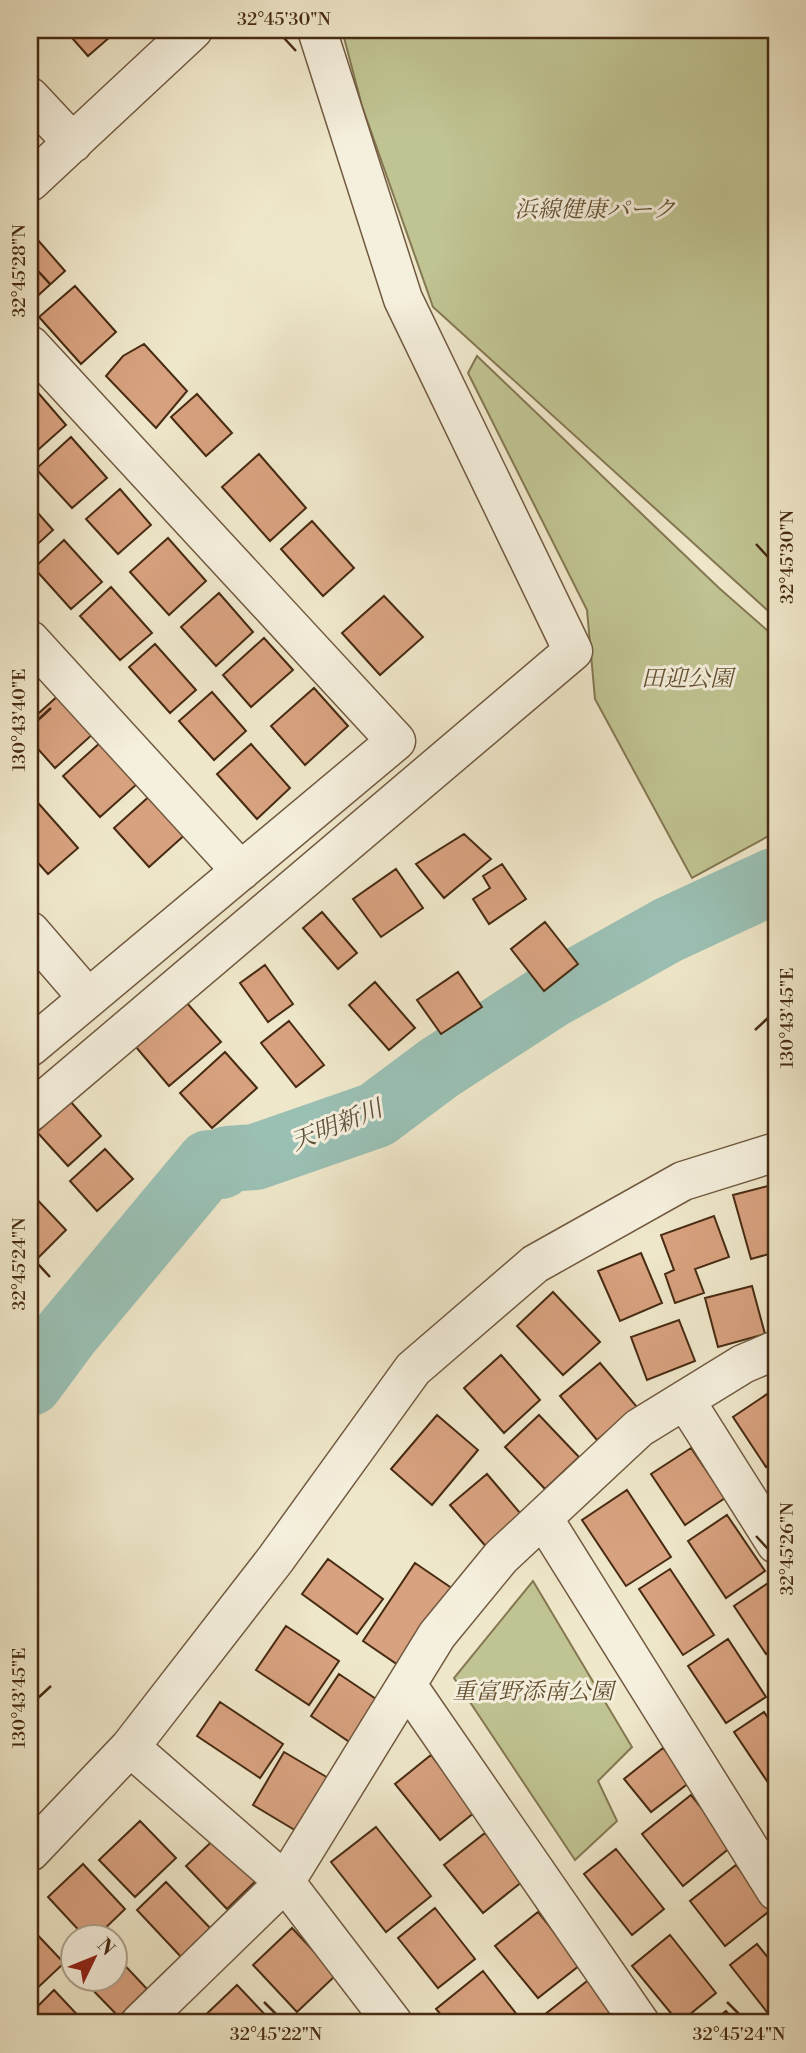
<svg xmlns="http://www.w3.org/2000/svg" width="806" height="2053" viewBox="0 0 806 2053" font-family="'Libre Bodoni','Noto Serif JP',serif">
	<rect width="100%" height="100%" fill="#efe7ca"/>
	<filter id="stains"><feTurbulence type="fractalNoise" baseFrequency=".00286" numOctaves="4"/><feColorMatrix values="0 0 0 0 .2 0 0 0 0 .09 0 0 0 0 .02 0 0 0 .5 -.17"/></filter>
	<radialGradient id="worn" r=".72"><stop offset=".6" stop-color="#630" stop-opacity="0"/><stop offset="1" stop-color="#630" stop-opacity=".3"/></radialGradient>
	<path fill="#c0c392" stroke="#847752" stroke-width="2" d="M342,30H776V618L433,307L362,106Z
		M477,356L719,588L776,638V832L692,878L595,699L587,610L468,373Z
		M533,1581L632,1747L598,1781L617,1821L575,1860L454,1678Z"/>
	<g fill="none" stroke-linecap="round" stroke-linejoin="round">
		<path stroke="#9ac0b4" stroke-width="66" d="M30,1383L67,1333L209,1163L221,1166L228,1159L255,1157L376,1115L439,1068L550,996L668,930L776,880"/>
	</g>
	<path fill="#d8a17f" stroke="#472b12" stroke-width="2" d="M65,30H118L88,56Z
		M30,231L65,271L32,301L30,299Z
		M75,286L116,332L81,364L39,317Z
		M144,344L187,391L156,428L106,376L123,356Z
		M34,388L66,425L30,457V392Z
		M197,394L232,433L206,456L171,417Z
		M71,437L107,478L72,508L36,469Z
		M259,454L306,508L270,541L222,487Z
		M120,489L151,525L118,554L86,519Z
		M30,504L53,530L30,551Z
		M312,521L354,568L323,596L281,549Z
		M168,538L206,581L169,615L130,572Z
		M64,540L102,582L71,609L34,568Z
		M111,587L152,633L120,660L80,616Z
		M219,593L253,632L216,666L181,627Z
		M384,596L423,637L380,675L342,633Z
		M264,638L293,670L251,707L223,675Z
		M155,644L196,690L170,713L129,667Z
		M314,688L348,726L305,765L271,726Z
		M212,692L246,731L214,760L179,721Z
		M60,694L94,733L55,768L30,740V721Z
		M101,742L137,784L100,817L63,776Z
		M251,744L290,788L257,819L217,774Z
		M153,793L188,832L149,867L114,828Z
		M39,804L78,848L48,874L30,854V812Z
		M464,834L491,859L444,898L416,864Z
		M502,864L526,899L489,924L473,899L490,888L483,876Z
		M396,869L423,908L381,937L353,899Z
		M322,912L357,953L338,969L303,928Z
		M545,922L578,964L544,991L511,949Z
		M265,965L293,1004L268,1022L240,983Z
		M458,972L482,1007L441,1034L417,1000Z
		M375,982L415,1028L389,1050L349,1005Z
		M187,1003L221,1042L169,1086L136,1047Z
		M289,1021L324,1065L296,1087L261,1043Z
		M225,1052L257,1088L212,1128L180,1093Z
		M70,1101L101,1136L68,1166L37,1132Z
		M105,1149L133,1179L97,1211L70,1181Z
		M776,1184V1252L751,1259L733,1195Z
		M30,1192L66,1230L35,1261L30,1255Z
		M714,1216L729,1257L695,1269L704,1293L675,1303L665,1274L674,1270L661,1235Z
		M641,1253L662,1303L620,1321L598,1271Z
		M752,1286L765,1334L718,1347L705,1298Z
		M553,1292L600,1342L563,1375L517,1326Z
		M679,1320L695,1361L647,1380L631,1337Z
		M501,1355L540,1400L504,1433L464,1388Z
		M600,1363L637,1407L597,1440L560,1396Z
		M776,1388V1460L766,1467L733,1417Z
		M437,1415L478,1450L432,1505L391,1469Z
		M539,1415L579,1457L545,1489L505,1447Z
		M691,1448L725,1498L685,1525L651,1474Z
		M487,1474L526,1520L489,1550L450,1505Z
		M627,1490L671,1557L626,1586L582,1520Z
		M727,1515L765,1571L726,1598L688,1541Z
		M328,1559L383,1599L357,1634L302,1594Z
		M415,1563L456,1591L404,1669L363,1641Z
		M670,1569L714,1635L683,1655L639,1589Z
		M774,1579L776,1582V1647L766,1654L734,1606Z
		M286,1626L339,1661L309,1705L256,1670Z
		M728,1639L766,1697L726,1723L688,1666Z
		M339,1674L385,1705L357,1747L311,1716Z
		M220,1702L283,1744L260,1778L197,1736Z
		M764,1712L776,1730L775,1793L734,1732Z
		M663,1748L690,1782L651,1812L624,1779Z
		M284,1752L330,1779L298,1832L253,1805Z
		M431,1755L475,1812L440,1840L395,1784Z
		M691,1795L732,1846L683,1886L642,1834Z
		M140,1821L176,1858L135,1897L99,1860Z
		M376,1827L431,1896L386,1932L331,1862Z
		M225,1829L265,1872L227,1909L186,1866Z
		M485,1833L523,1881L483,1913L444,1865Z
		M616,1849L664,1909L632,1935L584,1874Z
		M83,1864L125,1909L95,1938H86L48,1897Z
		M736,1865L772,1909L725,1946L690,1901Z
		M166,1882L213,1931L183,1959L137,1910Z
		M435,1908L475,1959L438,1988L398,1938Z
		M538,1912L580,1965L538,1998L495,1946Z
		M30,1927L64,1963L30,1995Z
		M292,1928L336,1975L297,2012L253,1965Z
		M670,1935L716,1993L679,2023L632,1966Z
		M757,1944L774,1965L776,1963V2005L767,2012L730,1965Z
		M116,1956L147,1989L119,2017L83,1980H116Z
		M483,1971L521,2020L516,2023H448L436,2009Z
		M591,1978L620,2023H542L539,2019Z
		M237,1985L273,2023H197Z
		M54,1990L85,2023H30V2014Z
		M726,2011L736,2023H711Z"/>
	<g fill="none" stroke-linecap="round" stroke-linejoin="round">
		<defs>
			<path id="minor" d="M30,97L73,143
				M30,182L193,30
				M30,345L396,741L30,1047
				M30,640L241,871
				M30,931L88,998
				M30,1112L573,651L403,299L317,30
				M685,1400L776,1544
				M543,1518L776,1891
				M407,1685L640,2023
				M130,1747L285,1882L393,2023
				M30,1852L130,1747L275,1560L413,1369L535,1264L683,1181L776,1152
				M140,2023L285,1882L437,1635L501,1557L639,1428L743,1364L776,1350"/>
		</defs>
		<use href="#minor" stroke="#715a40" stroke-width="41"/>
		<use href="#minor" stroke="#f5efdd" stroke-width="38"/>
	</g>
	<path fill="none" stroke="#472b12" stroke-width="2.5" d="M284,38L296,51M38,271L50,284M756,544L768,557M38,720L51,708M755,1030L768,1018M38,1264L50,1277M756,1536L768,1549M38,1698L51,1686M264,2002L276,2014M727,2002L739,2014"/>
	<g text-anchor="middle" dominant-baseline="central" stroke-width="6" stroke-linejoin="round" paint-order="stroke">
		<g font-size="23" font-style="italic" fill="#655132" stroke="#f5efdd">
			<text x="595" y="210">浜線健康パーク</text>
			<text x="687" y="679">田迎公園</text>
			<text x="533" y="1692">重富野添南公園</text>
		</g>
		<g font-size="24" font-style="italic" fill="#5c503a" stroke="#f5efdd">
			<text transform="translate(337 1126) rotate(-22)">天明新川</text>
		</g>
	</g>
	<rect width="806" height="2053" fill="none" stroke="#efe7ca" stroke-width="77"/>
	<g transform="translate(94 1958) rotate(47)"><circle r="33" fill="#f5efdd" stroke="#afa18c" stroke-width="2"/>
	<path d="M0-5L12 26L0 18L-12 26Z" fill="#8f2418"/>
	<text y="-10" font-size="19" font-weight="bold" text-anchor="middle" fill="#472b12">N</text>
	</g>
	<rect x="38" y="38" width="730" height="1976" fill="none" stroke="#472b12" stroke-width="2.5"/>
	<g font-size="18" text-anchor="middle" fill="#472b12">
		<text x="284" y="25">32°45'30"N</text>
		<text transform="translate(19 271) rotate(-90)" y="6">32°45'28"N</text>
		<text transform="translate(787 557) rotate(-90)" y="6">32°45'30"N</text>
		<text transform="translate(19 720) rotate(-90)" y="6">130°43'40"E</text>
		<text transform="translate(787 1018) rotate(-90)" y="6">130°43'45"E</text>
		<text transform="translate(19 1264) rotate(-90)" y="6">32°45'24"N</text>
		<text transform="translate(787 1549) rotate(-90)" y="6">32°45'26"N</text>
		<text transform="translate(19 1698) rotate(-90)" y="6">130°43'45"E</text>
		<text x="276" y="2040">32°45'22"N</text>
		<text x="739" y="2040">32°45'24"N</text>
	</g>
	<rect width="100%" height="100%" filter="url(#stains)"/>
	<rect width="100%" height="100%" fill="url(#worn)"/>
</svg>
